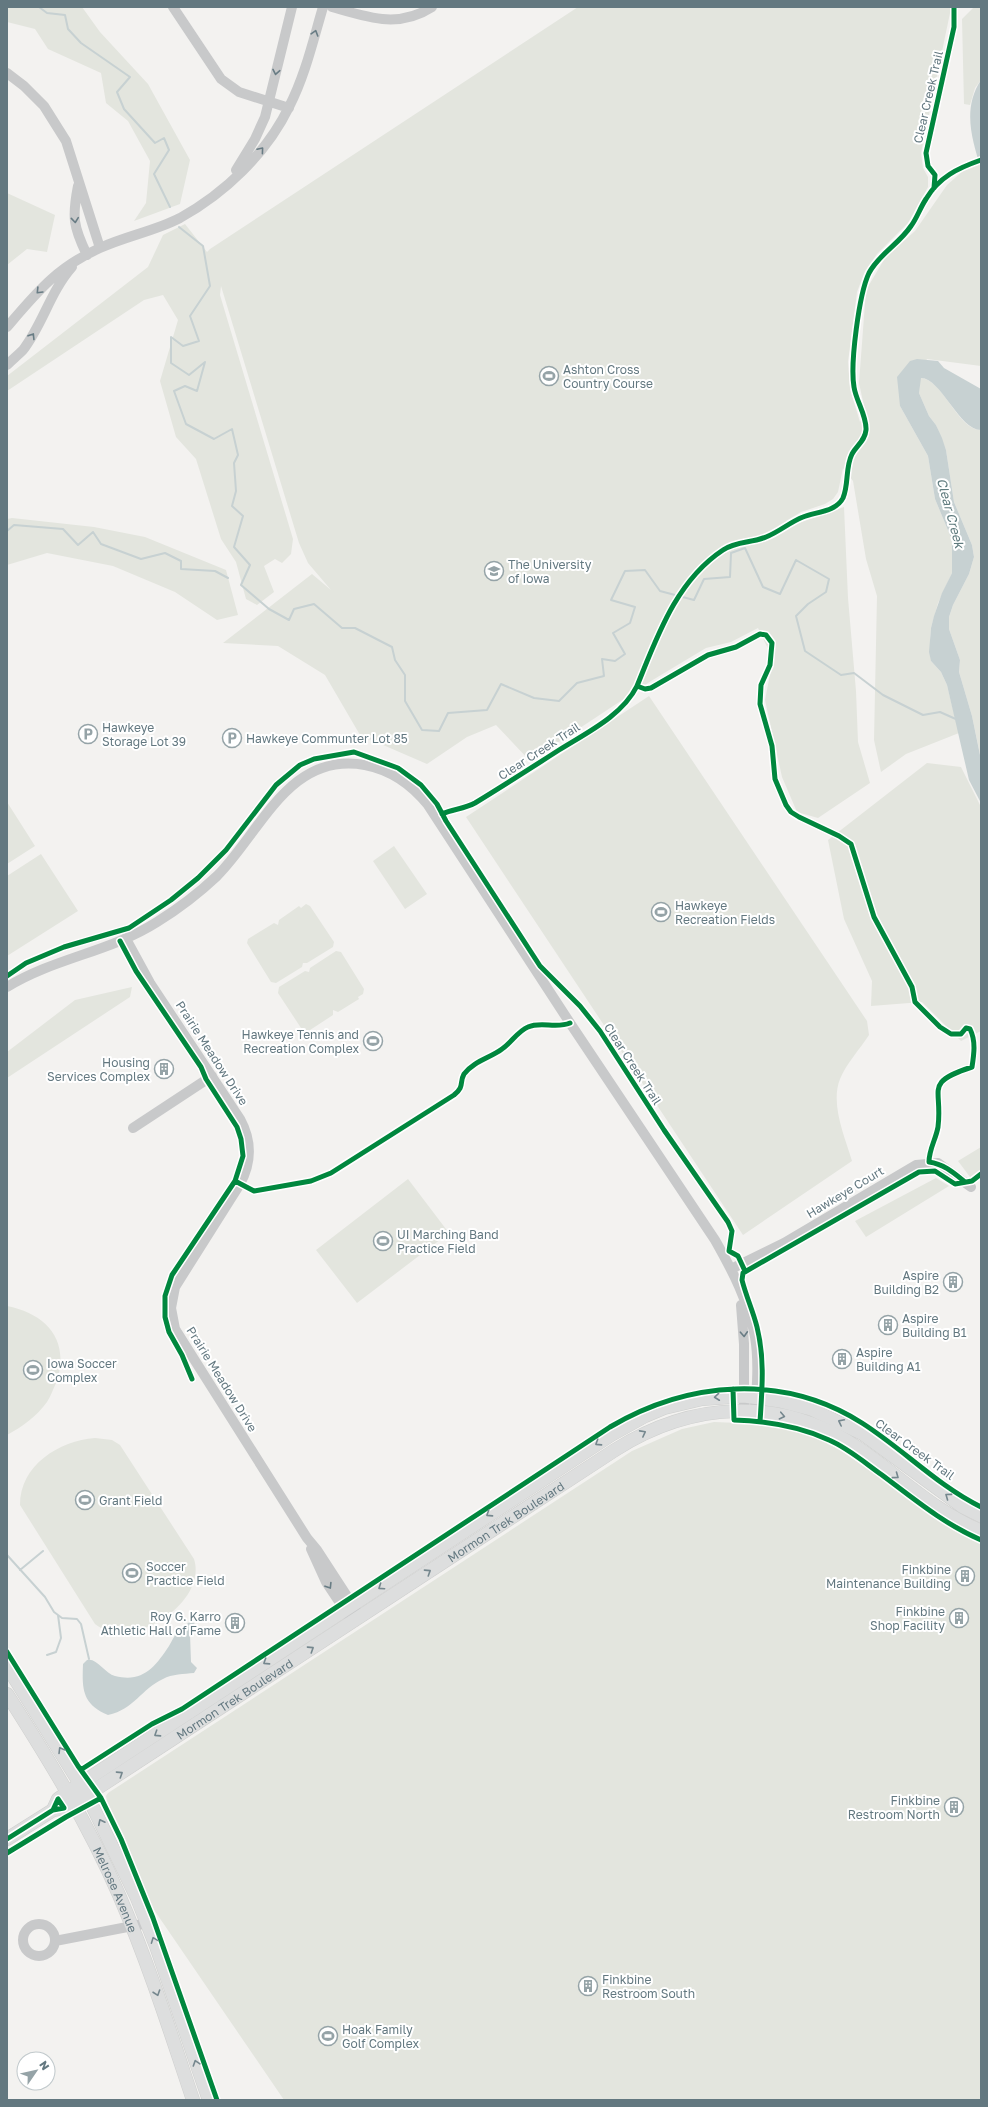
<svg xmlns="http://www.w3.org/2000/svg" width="988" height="2107" viewBox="0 0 988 2107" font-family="'Golos Text',sans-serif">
	<rect width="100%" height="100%" fill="#f3f2f0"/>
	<path fill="#e3e5de" d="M7,7H82L100,32L148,84L190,160L180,204L134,221L146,203L150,161L128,121L106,103L101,73L48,49L35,29L7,22Z
		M578,7H950V13L921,153L923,168L928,177V187L908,223L877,254L865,271L857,292L848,362L850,389L860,422L866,415L859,383L866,290L885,258L915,231L947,185L964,170L979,164L981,169V366L927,359L900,406L928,456L935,499L952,540V573L938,603L931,628L930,639L931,661L941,672L947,685L959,733L906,754L881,772L874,740L877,596L866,559L853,481L843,468L838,492L833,499L825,504L801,512L786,521L796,524L844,507L848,598L856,691L858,742L870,783L818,818L797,812L782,777L765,700L773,659L758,628L731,642L706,648L651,681L530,761L496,725L467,737L427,764L360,735L325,675L278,646L223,643L312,574L331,590L308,563L299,543L221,286L220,295L293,539L291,554L282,563L275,559L264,566L274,592L257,605L246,599L236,562L221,539L196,459L176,437L160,381L178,320L163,295L144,300L7,391V376L148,267L163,235L185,224L207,252L210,249Z
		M974,7H981V80L975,88L970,105L964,104L962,19Z
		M7,193L55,215L47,252L27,249L7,265Z
		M920,378C943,378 957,430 981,430V759L972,716L959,672L960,660L949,629V617L953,605L969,574L974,557L972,545L954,502L946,450L936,425L929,416L919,393Z
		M12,518L94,527L145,537L226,570L238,615L217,620L175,592L113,566L47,553L7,565V519Z
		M649,696L867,1021L869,1035C860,1049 846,1064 840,1079C830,1104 845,1137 852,1161L743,1235L466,817Z
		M927,763L961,767L981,807V1031L961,1041L922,1002L871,1006L872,981L844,919L828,840Z
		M7,802L35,846L7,864Z
		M394,846L427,894L405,909L373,861Z
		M41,854L78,911L7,956V876Z
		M306,904L310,906L334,942L333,947L307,963H303L302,967L276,983L271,982L247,943L248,939L274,923L278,925L279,920L299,906L301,908Z
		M336,951L341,952L364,989L363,994L358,997L359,999L338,1012L333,1010V1015L307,1032L303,1031L278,993L279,987L305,971L309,972L310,968Z
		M132,987L130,997L7,1078V1052L75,1000Z
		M981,1147V1170L970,1177L958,1161Z
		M936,1178L949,1186L866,1237L855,1221Z
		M408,1179L449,1233L357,1303L316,1250Z
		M7,1306C47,1314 71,1341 56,1383C53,1389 51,1396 47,1402C37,1416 22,1427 7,1435Z
		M714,1422L766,1424L804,1432L831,1443L952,1529L981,1542V2100H284L148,1901C134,1868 122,1834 107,1801L106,1796L108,1793L632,1451L682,1429Z
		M95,1438L112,1440L120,1445L194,1559C208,1603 130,1653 95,1624L20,1505C20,1465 59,1441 95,1438Z"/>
	<path fill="#c7d1d2" d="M981,80V169C972,139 962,109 981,80Z
		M917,359L938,361L944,368L981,389V430C959,430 941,378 921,378L919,393L929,416L936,425L942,438L946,450L954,502L972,545L974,557L969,574L953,605L949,617V629L960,660L959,672L972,716L980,755L981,803L969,780L947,685L941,672L931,661L929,652L931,628L934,616L942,593L952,573V540L935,499L928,456L900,406L897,377L910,361Z
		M191,1621L195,1624L190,1634L191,1662L197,1668L194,1673C184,1674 172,1674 163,1679C141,1689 135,1709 108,1715C82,1704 82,1689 83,1664L87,1660C96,1657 105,1673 115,1676C143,1683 155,1667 169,1646C172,1641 175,1634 179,1630C182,1627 187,1624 191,1621Z"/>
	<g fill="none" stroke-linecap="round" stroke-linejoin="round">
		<path stroke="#c7d1d2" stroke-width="2" d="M39,7L47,13L65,15L68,29L81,43L130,77L117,92L124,109L155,143L164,138L169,150L154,174L170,207
			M179,227L203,246L210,286L190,316L199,341L183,346L171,337V363L189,375L205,362L197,391L185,386L174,391L186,424L214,439L232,429L238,455L234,463L236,491L232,506L243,516L234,547L250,565L241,585L269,609L289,620L294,609L314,604L342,628H355L392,647L395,660L405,675V701L422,730L439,731L448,713L487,710L501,684L534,698L559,701L577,683L604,676L602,659L615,661L625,654L613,633L630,623L635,607L611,600L625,571L645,570L660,591L694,600L704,579L730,577L731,553L745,548L763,587L780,594L796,560L829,579L826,592L808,604L796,616L805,651L841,675L854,673L883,695L923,715L940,712L958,720
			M7,531L14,525L63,529L78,545L93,532L101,544L141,559L165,553L181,561V569L215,571L228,578
			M7,1555L45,1597L54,1612L62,1618L77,1619L81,1624L89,1659
			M20,1570L43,1551
			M47,1655L56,1652L61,1638L58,1615"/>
		<defs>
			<g id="major">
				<path d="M7,1666L87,1795L137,1898L156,1946L209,2100"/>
				<path id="s1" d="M7,1694C49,1760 88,1823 119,1895C148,1962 170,2031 193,2100"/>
				<path d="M53,1810L58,1799L68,1792L611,1435L645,1416L664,1408L702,1399L744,1396L780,1401L811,1409L863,1434L963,1507L981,1516"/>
				<path id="s2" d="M7,1839L53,1810L64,1808L87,1795L615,1450C692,1401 781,1396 858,1448C899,1476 935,1512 981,1531"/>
			</g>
		</defs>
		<use href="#major" stroke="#cecfce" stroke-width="14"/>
		<path stroke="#c8c9ca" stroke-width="10" d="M173,7L221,79L239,92L289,108
			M332,7C367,17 398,29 432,7
			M7,73L24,86L44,106L66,141L100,248
			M236,170L255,139L265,117L292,7
			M78,186C72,217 73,226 87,255
			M7,327C37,292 57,267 100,248C126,236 155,231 180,218C225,193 266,154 289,107C305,76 313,41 323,7
			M7,365C12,360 18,355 23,350C43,324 50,292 72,267
			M126,939L150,983L240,1119C252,1141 252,1162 240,1184L175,1287L171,1308L175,1329L307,1538L317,1550L356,1610
			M7,987C54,958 110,952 157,922C178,909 199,893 217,876C261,832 289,751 365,765C391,770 412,785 428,805L570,1023L715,1240C732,1270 749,1302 755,1337C759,1361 757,1387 755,1411
			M133,1128L212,1076
			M731,1269L784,1243L916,1165L938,1163L971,1187
			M741,1305L744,1344V1411
			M311,1549L326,1582L348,1615
			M23 1940a16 16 0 1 1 32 0a16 16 0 1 1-32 0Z
			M55,1941L148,1923"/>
		<use href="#major" stroke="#dddede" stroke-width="13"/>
		<defs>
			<path id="cycleway" d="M934,188L935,175L928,166L926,153L954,27V7
				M637,686L645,689L651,688L708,655L736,647L760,634L766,635L772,643L770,665L761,685L760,704L772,746L775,779L786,805L791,812L799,817L839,836L851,844L874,917L912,987L915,1002L940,1027L951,1034H961L966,1028L970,1029C976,1041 974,1054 972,1067C923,1083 943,1088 938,1127C936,1139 929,1149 929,1162C944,1164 954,1173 965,1182
				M442,814C453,809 464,809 475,803C503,786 531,768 559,750C586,733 622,716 637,686C657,637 676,581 723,550C736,541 752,543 766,537C779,532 790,522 803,517C815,512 836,512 843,498C849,484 845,468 852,454C857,445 865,441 866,430C867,416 856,401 854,387C850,364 859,294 869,273C879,254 899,244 911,226C917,218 920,208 926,199C939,177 958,168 981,160
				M120,941L136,971L201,1067L206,1079L237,1127L241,1139L243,1156L235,1181L172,1275L165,1296V1317L169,1332L182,1355L192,1379
				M7,976L26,963L64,947L129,928L171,900L198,878L226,850L276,785L300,765L314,759L354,752L398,768L421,785L437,804L446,821L540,966L580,1006L600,1031L664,1130L728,1222L732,1231L729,1251L738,1256L745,1271
				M235,1181L254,1191L311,1181L331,1173L454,1095C465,1086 459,1083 464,1074C474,1061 490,1058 502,1049C511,1043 518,1031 528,1027C541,1021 556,1029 570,1023
				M733,1389L734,1420C766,1421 799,1426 829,1440C848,1448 865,1463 882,1475C914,1499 944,1524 981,1540
				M760,1422C762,1390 765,1359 757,1327C753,1311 746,1296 742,1280L743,1273L919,1172L935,1171L955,1184L972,1181L981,1174
				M7,1652L78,1766L101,1798L121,1839L153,1918L217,2100
				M82,1769L152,1724L182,1709L610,1427C688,1381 783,1373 862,1423C903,1449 938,1486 981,1507
				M7,1839L53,1810L64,1808L58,1799L53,1810
				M7,1853L66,1817L101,1798"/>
		</defs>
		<use href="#cycleway" stroke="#fff" stroke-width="8"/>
		<use href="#cycleway" stroke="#00873e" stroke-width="5"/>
	</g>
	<defs><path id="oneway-chevron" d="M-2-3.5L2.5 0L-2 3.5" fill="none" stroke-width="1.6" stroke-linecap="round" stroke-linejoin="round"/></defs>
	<g stroke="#687c84">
		<use href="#oneway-chevron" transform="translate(315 33) rotate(-73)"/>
		<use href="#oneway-chevron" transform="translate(276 72) rotate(101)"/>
		<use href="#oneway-chevron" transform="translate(261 150) rotate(-50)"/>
		<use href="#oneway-chevron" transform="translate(75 220) rotate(84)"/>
		<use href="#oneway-chevron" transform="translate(39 291) rotate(134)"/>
		<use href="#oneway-chevron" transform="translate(32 336) rotate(-58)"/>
		<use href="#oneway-chevron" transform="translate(744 1334) rotate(87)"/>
		<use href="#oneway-chevron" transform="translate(329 1586) rotate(58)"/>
	</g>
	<g stroke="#75878e">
		<use href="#oneway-chevron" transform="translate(717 1397) rotate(174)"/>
		<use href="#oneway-chevron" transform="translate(782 1416) rotate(12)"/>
		<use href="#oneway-chevron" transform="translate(841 1422) rotate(-153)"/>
		<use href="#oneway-chevron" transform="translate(643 1433) rotate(-28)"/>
		<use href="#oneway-chevron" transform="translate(598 1443) rotate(147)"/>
		<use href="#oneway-chevron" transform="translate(896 1476) rotate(36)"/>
		<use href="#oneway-chevron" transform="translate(948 1496) rotate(-144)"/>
		<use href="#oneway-chevron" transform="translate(489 1514) rotate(147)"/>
		<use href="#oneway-chevron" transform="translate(428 1572) rotate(-33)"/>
		<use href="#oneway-chevron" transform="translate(381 1587) rotate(146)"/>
		<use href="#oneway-chevron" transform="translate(311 1649) rotate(-33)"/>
		<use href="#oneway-chevron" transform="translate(266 1662) rotate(147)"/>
		<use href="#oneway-chevron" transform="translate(157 1734) rotate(147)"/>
		<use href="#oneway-chevron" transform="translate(61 1750) rotate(-121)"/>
		<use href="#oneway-chevron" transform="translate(120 1774) rotate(-33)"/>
		<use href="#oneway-chevron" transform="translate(101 1822) rotate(-116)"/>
		<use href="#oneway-chevron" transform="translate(154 1940) rotate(-111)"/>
		<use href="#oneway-chevron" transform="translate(157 1993) rotate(71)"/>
		<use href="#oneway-chevron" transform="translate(196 2063) rotate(-108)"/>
	</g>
	<defs>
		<symbol id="stadium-ring" viewBox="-11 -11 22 22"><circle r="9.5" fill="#fff" stroke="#95a3a7" stroke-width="1.5"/><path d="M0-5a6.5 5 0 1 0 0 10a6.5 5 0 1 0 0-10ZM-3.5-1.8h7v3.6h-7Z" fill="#95a3a7"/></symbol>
		<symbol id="university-ring" viewBox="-11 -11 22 22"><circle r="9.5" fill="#fff" stroke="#95a3a7" stroke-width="1.5"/><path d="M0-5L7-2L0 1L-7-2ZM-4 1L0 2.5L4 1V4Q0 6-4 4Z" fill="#95a3a7"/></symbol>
		<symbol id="parking-ring" viewBox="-11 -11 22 22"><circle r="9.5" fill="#fff" stroke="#95a3a7" stroke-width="1.5"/><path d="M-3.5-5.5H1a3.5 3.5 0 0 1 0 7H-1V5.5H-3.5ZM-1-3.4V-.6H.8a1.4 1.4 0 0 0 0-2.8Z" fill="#95a3a7"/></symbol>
		<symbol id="building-ring" viewBox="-11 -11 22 22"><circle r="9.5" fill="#fff" stroke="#95a3a7" stroke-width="1.5"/><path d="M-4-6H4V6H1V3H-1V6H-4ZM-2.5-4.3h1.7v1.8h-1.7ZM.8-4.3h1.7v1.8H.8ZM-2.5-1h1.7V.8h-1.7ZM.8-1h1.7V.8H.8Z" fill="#95a3a7"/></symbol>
	</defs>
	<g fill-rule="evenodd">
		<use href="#stadium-ring" x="538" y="365" width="22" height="22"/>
		<use href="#university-ring" x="483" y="560" width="22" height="22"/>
		<use href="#parking-ring" x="77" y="723" width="22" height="22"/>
		<use href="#parking-ring" x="221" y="727" width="22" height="22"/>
		<use href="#stadium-ring" x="650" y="901" width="22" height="22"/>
		<use href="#stadium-ring" x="362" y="1030" width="22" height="22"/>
		<use href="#building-ring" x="153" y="1058" width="22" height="22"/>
		<use href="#stadium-ring" x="372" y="1230" width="22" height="22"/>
		<use href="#building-ring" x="942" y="1271" width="22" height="22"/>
		<use href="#building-ring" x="877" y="1314" width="22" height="22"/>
		<use href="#building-ring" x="831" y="1348" width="22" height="22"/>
		<use href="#stadium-ring" x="22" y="1359" width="22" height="22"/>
		<use href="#stadium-ring" x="74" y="1489" width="22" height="22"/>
		<use href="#stadium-ring" x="121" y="1562" width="22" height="22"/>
		<use href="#building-ring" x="954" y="1565" width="22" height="22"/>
		<use href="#building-ring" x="948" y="1607" width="22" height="22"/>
		<use href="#building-ring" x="224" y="1612" width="22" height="22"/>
		<use href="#building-ring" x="943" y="1796" width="22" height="22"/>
		<use href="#building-ring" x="577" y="1975" width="22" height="22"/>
		<use href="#stadium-ring" x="317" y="2025" width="22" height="22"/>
	</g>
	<g text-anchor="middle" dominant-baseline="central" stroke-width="4" stroke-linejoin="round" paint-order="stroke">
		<g font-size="12" fill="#637880" stroke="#fff">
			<text transform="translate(928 97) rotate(-77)">Clear Creek Trail</text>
			<text transform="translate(539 751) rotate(-33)">Clear Creek Trail</text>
			<text transform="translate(212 1053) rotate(57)">Prairie Meadow Drive</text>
			<text transform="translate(633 1064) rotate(57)">Clear Creek Trail</text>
			<text transform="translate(845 1192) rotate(-31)">Hawkeye Court</text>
			<text transform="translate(222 1379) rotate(58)">Prairie Meadow Drive</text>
			<text transform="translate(915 1449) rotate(36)">Clear Creek Trail</text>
			<text stroke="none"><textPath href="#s2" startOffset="592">Mormon Trek Boulevard</textPath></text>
			<text stroke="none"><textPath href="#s2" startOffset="268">Mormon Trek Boulevard</textPath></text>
			<text stroke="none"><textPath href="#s1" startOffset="224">Melrose Avenue</textPath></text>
		</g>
		<g font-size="12" fill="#637880" stroke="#fff" text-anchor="start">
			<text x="563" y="369">Ashton Cross<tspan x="563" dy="14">Country Course</tspan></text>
			<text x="508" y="564">The University<tspan x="508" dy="14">of Iowa</tspan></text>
			<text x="102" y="727">Hawkeye<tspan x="102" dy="14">Storage Lot 39</tspan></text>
			<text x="246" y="738">Hawkeye Communter Lot 85</text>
			<text x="675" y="905">Hawkeye<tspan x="675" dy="14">Recreation Fields</tspan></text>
			<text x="359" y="1034" text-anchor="end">Hawkeye Tennis and<tspan x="359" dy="14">Recreation Complex</tspan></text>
			<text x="150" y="1062" text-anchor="end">Housing<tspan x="150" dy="14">Services Complex</tspan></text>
			<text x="397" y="1234">UI Marching Band<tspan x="397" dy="14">Practice Field</tspan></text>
			<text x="939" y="1275" text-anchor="end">Aspire<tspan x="939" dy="14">Building B2</tspan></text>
			<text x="902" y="1318">Aspire<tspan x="902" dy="14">Building B1</tspan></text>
			<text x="856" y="1352">Aspire<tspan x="856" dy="14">Building A1</tspan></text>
			<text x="47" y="1363">Iowa Soccer<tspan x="47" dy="14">Complex</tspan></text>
			<text x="99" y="1500">Grant Field</text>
			<text x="146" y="1566">Soccer<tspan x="146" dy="14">Practice Field</tspan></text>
			<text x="951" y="1569" text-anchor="end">Finkbine<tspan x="951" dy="14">Maintenance Building</tspan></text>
			<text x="945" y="1611" text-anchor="end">Finkbine<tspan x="945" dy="14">Shop Facility</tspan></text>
			<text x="221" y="1616" text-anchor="end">Roy G. Karro<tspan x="221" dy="14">Athletic Hall of Fame</tspan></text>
			<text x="940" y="1800" text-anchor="end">Finkbine<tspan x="940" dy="14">Restroom North</tspan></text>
			<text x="602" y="1979">Finkbine<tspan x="602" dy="14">Restroom South</tspan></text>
			<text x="342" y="2029">Hoak Family<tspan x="342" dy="14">Golf Complex</tspan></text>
		</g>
		<g font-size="13" font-style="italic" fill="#5f7b7e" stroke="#fff">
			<text transform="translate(951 513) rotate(75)">Clear Creek</text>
		</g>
	</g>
	<rect width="988" height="2107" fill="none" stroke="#637880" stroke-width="16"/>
	<g transform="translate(36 2071) rotate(56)"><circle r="19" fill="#ffffff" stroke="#c1c9cc"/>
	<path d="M0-3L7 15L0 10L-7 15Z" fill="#95a3a7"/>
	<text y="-6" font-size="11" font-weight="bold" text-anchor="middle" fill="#637880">N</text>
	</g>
</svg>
